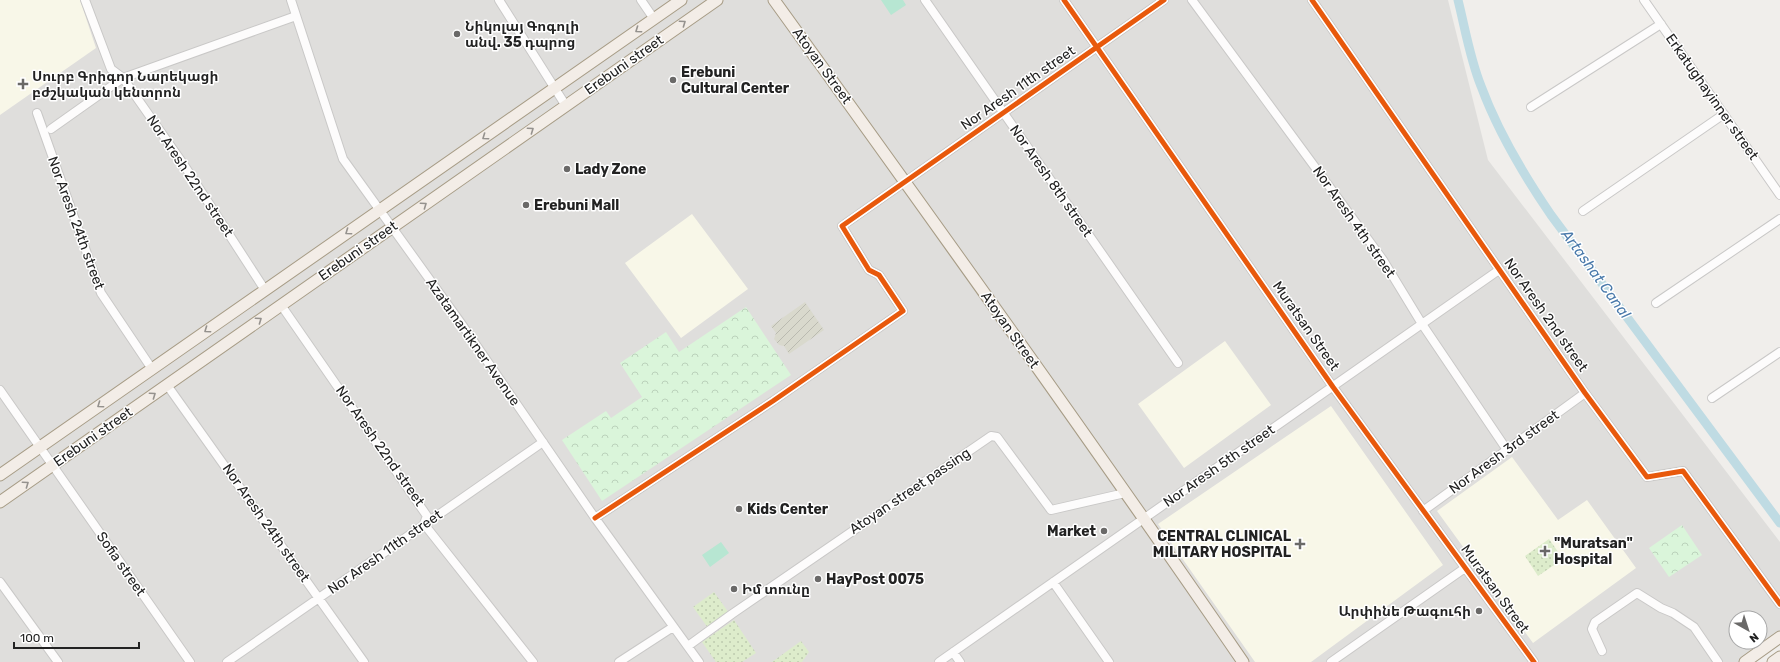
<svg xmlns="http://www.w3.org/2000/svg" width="1780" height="662" viewBox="0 0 1780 662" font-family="Rubik,'Noto Sans Armenian',sans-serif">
	<defs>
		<pattern id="construction-furrows" width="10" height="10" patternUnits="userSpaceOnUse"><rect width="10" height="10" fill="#d9d9cd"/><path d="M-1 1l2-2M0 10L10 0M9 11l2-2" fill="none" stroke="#babab0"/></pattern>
		<pattern id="grass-dots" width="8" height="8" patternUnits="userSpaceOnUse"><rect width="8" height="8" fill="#ddeccb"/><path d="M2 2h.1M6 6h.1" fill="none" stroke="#bdcaae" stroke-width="1.8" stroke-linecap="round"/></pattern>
		<pattern id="park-crowns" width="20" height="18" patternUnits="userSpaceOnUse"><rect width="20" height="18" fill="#daf5da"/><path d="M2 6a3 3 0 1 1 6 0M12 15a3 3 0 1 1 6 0" fill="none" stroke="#bbd2bb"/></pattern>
	</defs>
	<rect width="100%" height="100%" fill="#f0eeeb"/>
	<path fill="#dfdedc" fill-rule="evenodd" d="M0,0H1448L1488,160L1780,542V644L1754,662H0ZM1736,618H1760V642H1736Z"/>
	<path fill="#f8f7e8" d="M0,0H80L96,48L0,115Z
		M692,214L748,289L681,338L625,263Z
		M1225,341L1271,405L1184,468L1138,404Z
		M1331,406L1443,565L1311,662H1255L1158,524Z
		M1512,457L1558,520L1587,500L1636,568L1533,643L1437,511Z"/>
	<path fill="url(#construction-furrows)" d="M805,302L824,330L789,354L784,346L779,345L774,339L776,333L771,326Z"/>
	<path fill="url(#grass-dots)" d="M1549,539L1563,559L1538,576L1525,556Z
		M714,592L729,613L708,628L693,607Z
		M734,620L756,653L742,662H716L702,642Z
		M801,641L809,652L802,662H772Z"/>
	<path fill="url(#park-crowns)" d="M746,307L791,375L602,501L562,440L606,411L611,418L642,397L620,363L666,332L679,352Z
		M1682,525L1702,555L1669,577L1649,548Z"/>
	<path fill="#b7e6d2" d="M881,0H903L906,5L891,15Z
		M721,542L729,553L710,567L702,555Z"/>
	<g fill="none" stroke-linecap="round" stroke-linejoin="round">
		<path stroke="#bfdbe3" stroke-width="9" d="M1458,0C1465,28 1470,59 1481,86C1498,132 1523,174 1551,215L1780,523"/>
		<defs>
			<path id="minor" d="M85,0L111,69L123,78L184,165L265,290
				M291,0L343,159L463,326L595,518L699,662
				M499,0L566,106
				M641,0L654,19
				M925,0L1178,363
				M1064,0L1333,387L1534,662
				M1192,0L1337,197L1383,260L1422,324L1507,450
				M1312,0L1585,393L1647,477L1683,471L1780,604
				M1644,0L1780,195
				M1531,107L1661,24
				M37,113L101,293L152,369
				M51,129L123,78L296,16
				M1583,211L1724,114
				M1656,303L1780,219
				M281,305L427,516L424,524L533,662
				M167,385L364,662
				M0,390L190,662
				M1712,398L1780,352
				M1423,511L1585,393
				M595,518L773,401L903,311L879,275L869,270L842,226L1164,0
				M0,582L58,662
				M1053,582L1109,662
				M688,646L732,614L991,436L997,437L1051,510L1125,493
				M1602,651L1592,629L1595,622L1637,593L1661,608L1673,613L1694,627L1718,662
				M953,652L960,662
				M227,662L543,442
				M619,662L673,627
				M939,662L1499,270
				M1331,662L1465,568"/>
			<path id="major" d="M774,0C932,219 1090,439 1243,662
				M0,475L681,0
				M0,502L717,0
				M1745,662L1780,637
				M1773,662L1780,657"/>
		</defs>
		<use href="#minor" stroke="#c9c8c7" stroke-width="10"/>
		<use href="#major" stroke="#a79c86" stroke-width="13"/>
		<use href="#minor" stroke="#fdfcfc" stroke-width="8"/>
		<use href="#major" stroke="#f3ede7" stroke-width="11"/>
		<defs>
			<path id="cycleway" d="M1064,0L1333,387L1534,662
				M1312,0L1585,393L1647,477L1683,471L1780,604
				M595,518L773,401L903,311L879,275L869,270L842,226L1164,0"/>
		</defs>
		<use href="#cycleway" stroke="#fff" stroke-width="8"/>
		<use href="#cycleway" stroke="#e8590c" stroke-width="5"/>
	</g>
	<defs><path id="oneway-chevron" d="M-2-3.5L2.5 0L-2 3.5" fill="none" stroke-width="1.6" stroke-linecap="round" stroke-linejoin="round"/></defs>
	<g stroke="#95928e">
		<use href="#oneway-chevron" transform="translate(683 23) rotate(-35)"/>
		<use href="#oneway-chevron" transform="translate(638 30) rotate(145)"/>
		<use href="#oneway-chevron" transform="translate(531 130) rotate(-35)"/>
		<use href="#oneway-chevron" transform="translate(485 137) rotate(145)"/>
		<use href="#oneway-chevron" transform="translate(424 205) rotate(-35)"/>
		<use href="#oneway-chevron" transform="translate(348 232) rotate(145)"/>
		<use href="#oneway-chevron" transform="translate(259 320) rotate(-35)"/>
		<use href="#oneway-chevron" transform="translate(207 330) rotate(145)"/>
		<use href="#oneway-chevron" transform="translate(153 395) rotate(-35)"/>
		<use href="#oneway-chevron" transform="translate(100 405) rotate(145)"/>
		<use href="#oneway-chevron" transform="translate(26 484) rotate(-35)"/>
	</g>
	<g fill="#6a6968" stroke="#fff" stroke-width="1.5">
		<circle cx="457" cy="34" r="4"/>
		<circle cx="673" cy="80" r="4"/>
		<path d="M21 78h4v4h4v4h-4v4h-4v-4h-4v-4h4z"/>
		<circle cx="567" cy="169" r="4"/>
		<circle cx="526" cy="205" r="4"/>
		<circle cx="739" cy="509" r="4"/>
		<circle cx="1104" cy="531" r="4"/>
		<path d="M1298 538h4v4h4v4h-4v4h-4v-4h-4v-4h4z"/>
		<path d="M1543 545h4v4h4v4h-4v4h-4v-4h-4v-4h4z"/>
		<circle cx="818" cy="579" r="4"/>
		<circle cx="734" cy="589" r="4"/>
		<circle cx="1479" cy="611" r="4"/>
	</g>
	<g text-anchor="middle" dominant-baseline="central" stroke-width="3" stroke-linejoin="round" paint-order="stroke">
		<g font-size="14" font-weight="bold" fill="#222" stroke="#fff" text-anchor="start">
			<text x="465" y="26">Նիկոլայ Գոգոլի<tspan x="465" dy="16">անվ. 35 դպրոց</tspan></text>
			<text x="681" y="72">Erebuni<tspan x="681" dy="16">Cultural Center</tspan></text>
			<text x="32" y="76">Սուրբ Գրիգոր Նարեկացի<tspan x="32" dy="16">բժշկական կենտրոն</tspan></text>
			<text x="575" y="169">Lady Zone</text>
			<text x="534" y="205">Erebuni Mall</text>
			<text x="747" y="509">Kids Center</text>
			<text x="1096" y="531" text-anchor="end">Market</text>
			<text x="1291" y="536" text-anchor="end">CENTRAL CLINICAL<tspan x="1291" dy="16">MILITARY HOSPITAL</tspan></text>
			<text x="1554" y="543">"Muratsan"<tspan x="1554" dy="16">Hospital</tspan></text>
			<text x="826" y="579">HayPost 0075</text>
			<text x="742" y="589">Իմ տունը</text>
			<text x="1471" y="611" text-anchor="end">Արփինե Թագուհի</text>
		</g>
		<g font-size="14" fill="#222" stroke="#fff">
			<text transform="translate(624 65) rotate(-35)">Erebuni street</text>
			<text transform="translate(822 66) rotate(54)">Atoyan Street</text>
			<text transform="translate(1018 88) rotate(-35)">Nor Aresh 11th street</text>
			<text transform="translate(1712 97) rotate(55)">Erkatughayinner street</text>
			<text transform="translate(190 176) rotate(56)">Nor Aresh 22nd street</text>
			<text transform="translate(1051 181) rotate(55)">Nor Aresh 8th street</text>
			<text transform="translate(1354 222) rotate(55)">Nor Aresh 4th street</text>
			<text transform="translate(76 223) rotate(70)">Nor Aresh 24th street</text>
			<text transform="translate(358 251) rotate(-35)">Erebuni street</text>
			<text transform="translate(1546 315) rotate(55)">Nor Aresh 2nd street</text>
			<text transform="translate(1306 326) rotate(55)">Muratsan Street</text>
			<text transform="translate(1010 330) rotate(55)">Atoyan Street</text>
			<text transform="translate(473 342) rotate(55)">Azatamartikner Avenue</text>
			<text transform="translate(93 437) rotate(-35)">Erebuni street</text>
			<text transform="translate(380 446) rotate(55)">Nor Aresh 22nd street</text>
			<text transform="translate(1504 452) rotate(-36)">Nor Aresh 3rd street</text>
			<text transform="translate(1219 466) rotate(-35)">Nor Aresh 5th street</text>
			<text transform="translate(910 491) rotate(-34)">Atoyan street passing</text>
			<text transform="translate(266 523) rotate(55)">Nor Aresh 24th street</text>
			<text transform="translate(385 552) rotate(-35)">Nor Aresh 11th street</text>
			<text transform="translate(121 564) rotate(55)">Sofia street</text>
			<text transform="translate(1495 589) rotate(54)">Muratsan Street</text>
		</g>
		<g font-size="15" font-style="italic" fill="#4a7aab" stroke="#fff">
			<text transform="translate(1596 274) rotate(54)">Artashat Canal</text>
		</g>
	</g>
	<g transform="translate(1748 630) rotate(141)"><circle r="19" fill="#ffffff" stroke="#a7a7a7"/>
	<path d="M0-3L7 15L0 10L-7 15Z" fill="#6a6968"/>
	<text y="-6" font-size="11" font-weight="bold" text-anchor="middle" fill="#222222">N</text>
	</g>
	<path d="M14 642v6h125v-6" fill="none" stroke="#222222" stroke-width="2"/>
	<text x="20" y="642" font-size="12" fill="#222222" stroke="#ffffff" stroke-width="3" paint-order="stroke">100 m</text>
</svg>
